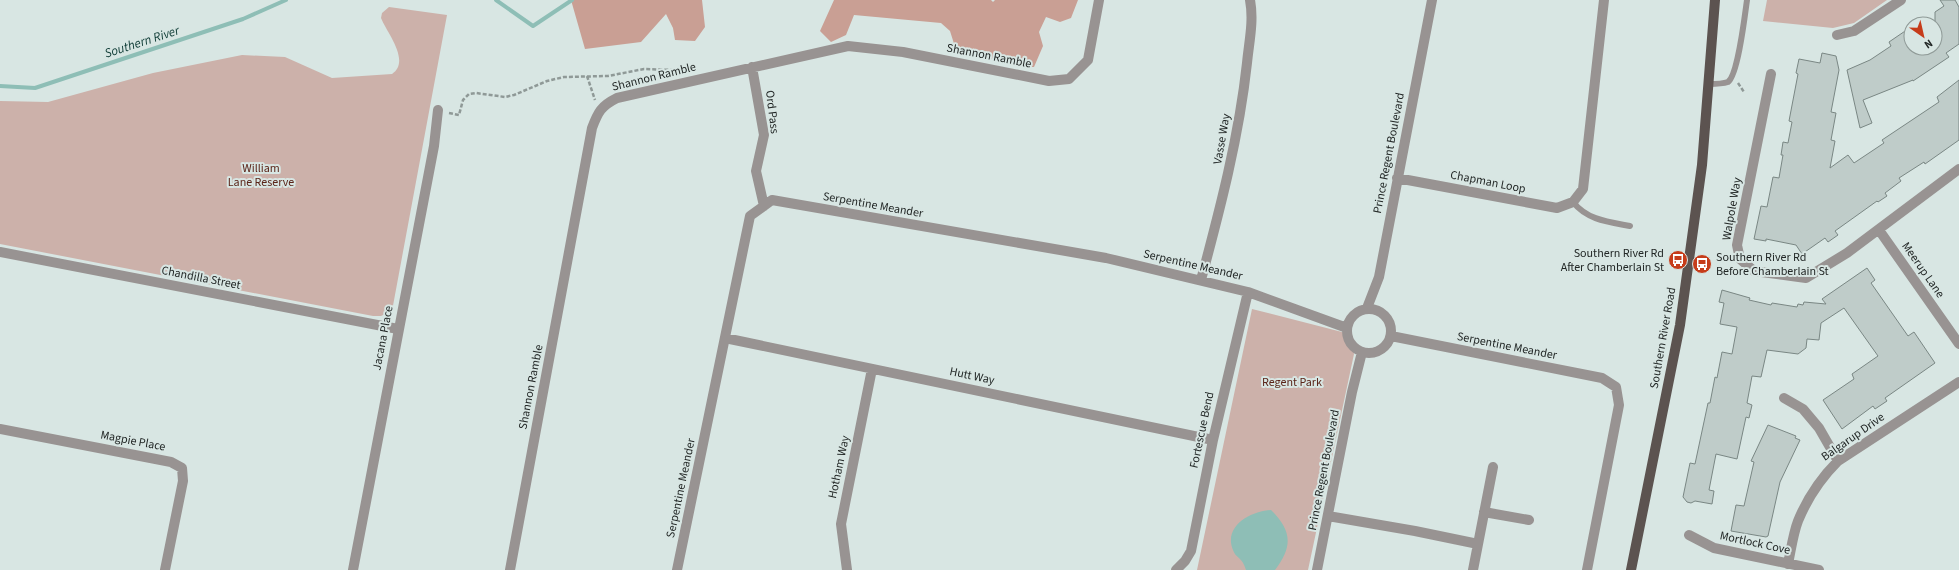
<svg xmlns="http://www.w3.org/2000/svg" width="1959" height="570" viewBox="0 0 1959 570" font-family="'Source Sans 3',sans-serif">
	<rect width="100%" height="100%" fill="#d8e6e3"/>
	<path fill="#ccb1aa" d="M1767,0H1887L1854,23L1833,28L1763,21Z
		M389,7L447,15L392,311L381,316H373L0,244V101L48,102L153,73L242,55L285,57L332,78L392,74C411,61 387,33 381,18L382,13Z
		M1252,309L1342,332L1351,341L1354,354L1308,570H1197Z"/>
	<path fill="#c99f94" d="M571,0H702L705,27L695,41L675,40L673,28L666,14L641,42L585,49Z
		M834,0H991L993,2L995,0H1078L1071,18L1060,22L1046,17L1039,32L1043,46L1034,67H1021L956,50L950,31L941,23L854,15L846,35L831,42L820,31Z"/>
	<path fill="#8ebeb6" d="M1271,510C1292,531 1293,546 1275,570H1246C1242,556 1236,559 1233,550C1223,526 1251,511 1271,510Z"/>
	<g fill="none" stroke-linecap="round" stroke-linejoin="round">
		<path stroke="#8ebeb6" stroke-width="4" d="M496,0L533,26L572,0
			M0,86L35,88L243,19L286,0"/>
	</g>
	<path fill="#bfccc9" stroke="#7a8784" d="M1940,0H1955L1959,7V44L1946,53L1949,57L1913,81V80L1863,100L1872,123L1860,128L1847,70L1870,60L1891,46L1889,42L1911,27V48H1935V12L1944,6Z
		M1822,53L1836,56L1839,70L1831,112L1836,113L1831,140L1835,141L1830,168L1848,155L1854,163L1884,143L1882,140L1939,102L1937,97L1959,80V140L1925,164L1924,162L1899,178L1901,181L1885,193L1887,196L1878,202L1877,201L1835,231L1838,235L1828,242L1825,238L1802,254L1796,245L1766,239V241L1754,239L1761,206L1767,207L1773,177L1779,178L1783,155H1781L1783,142L1788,143L1792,122L1789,121L1798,74L1796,73L1799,59L1820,63Z
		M1867,268L1875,280L1871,283L1908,336L1914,332L1935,363L1885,398L1887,401L1875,409L1873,406L1842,429L1823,400L1854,379L1852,374L1878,356L1844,308L1821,323L1819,340L1807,339L1806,348L1798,354L1767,350L1761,377L1752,376L1747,403L1752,405L1749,418L1746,417L1737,459L1716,454L1709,490L1714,491L1712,504L1695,501L1691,503L1687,502L1683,497L1690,463L1695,464L1708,403H1710L1715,377L1717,378L1722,352L1732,354L1737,327L1720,324L1724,303L1719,302L1722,290L1750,298L1749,300L1771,305L1772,303L1797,307L1798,304L1803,305L1804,302L1826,304L1822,299Z
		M1768,425L1796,436L1795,438L1800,440L1780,482L1768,536L1766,537L1731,531L1736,505L1744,506L1754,462L1751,461Z"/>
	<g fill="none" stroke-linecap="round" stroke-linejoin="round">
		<path stroke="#8f9997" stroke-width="2.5" stroke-dasharray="4 2" stroke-linecap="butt" d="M587,76L595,100
			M1738,83L1744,92
			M449,113L459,115L463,100L469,94L476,93L505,97L514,95L547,81L564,77L608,76L644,69L673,70L676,73"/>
		<path stroke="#989392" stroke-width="6" d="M1709,84C1715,84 1722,84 1728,82C1738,75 1745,14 1747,0
			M1573,202C1587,220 1609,222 1630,226"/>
		<path stroke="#989392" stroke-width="10" d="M1837,35L1854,31L1901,0
			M752,67L764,135L756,171L764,206
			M1771,74L1737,245L1740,259L1754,271L1806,278L1847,253L1959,169
			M1397,178L1557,208L1573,202L1583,189L1604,0
			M1879,230L1959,344
			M0,252L398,329
			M1201,280C1220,209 1239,137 1247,63C1249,42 1254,21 1250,0
			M1367,308L1379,277L1432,0
			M1347 331a22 22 0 1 1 44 0a22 22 0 1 1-44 0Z
			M1391,336L1602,378L1616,387L1619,405L1587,570
			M725,338L1213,440
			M1784,398L1803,409L1819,428L1838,461
			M0,429L171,462L182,468L183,481L165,570
			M1484,512L1529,520
			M1328,516L1415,531L1478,544
			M1689,535L1714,548L1819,570
			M1788,564C1791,550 1793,534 1798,521C1807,499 1821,478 1838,461L1959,382
			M353,570L434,146L438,110
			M510,570L592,128C598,112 601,106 617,98L848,46L903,52L1049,81L1069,79L1088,60L1099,0
			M677,570L750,216L772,200L1106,258L1248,292L1347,328
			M847,570L841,524L872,369
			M1176,570L1185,561L1191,551L1213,440L1248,292
			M1317,570L1352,392L1362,352
			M1473,570L1493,467"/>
		<path stroke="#5c5350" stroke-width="10" d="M1631,570L1680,325L1702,165L1715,0"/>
	</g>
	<defs>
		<symbol id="bus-disc" viewBox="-11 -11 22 22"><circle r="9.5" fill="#c63c1a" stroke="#d8e6e3"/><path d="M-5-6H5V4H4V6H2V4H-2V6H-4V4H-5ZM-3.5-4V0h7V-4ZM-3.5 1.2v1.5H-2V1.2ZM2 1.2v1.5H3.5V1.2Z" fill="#fff"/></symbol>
	</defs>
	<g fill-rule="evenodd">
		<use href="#bus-disc" x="1667" y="249" width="22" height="22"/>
		<use href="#bus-disc" x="1691" y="253" width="22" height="22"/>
	</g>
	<g text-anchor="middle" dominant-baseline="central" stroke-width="4" stroke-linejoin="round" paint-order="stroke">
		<g font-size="12" fill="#222726" stroke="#d8e6e3">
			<text transform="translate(989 56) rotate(11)">Shannon Ramble</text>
			<text transform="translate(654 77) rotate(-14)">Shannon Ramble</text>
			<text transform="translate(772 112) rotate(83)">Ord Pass</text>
			<text transform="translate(1222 139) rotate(-80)">Vasse Way</text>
			<text transform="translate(1389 153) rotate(-79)">Prince Regent Boulevard</text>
			<text transform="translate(1488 182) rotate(11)">Chapman Loop</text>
			<text transform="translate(873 205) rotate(10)">Serpentine Meander</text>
			<text transform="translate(1732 209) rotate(-80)">Walpole Way</text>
			<text transform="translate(1193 265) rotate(13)">Serpentine Meander</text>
			<text transform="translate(1923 270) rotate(55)">Meerup Lane</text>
			<text transform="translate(201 278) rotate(11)">Chandilla Street</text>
			<text transform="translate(383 338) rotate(-79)">Jacana Place</text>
			<text transform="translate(1663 338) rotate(-80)">Southern River Road</text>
			<text transform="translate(1507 346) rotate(11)">Serpentine Meander</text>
			<text transform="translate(972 376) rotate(12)">Hutt Way</text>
			<text transform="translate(531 387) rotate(-79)">Shannon Ramble</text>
			<text transform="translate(1202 430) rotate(-78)">Fortescue Bend</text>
			<text transform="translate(1853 437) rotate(-35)">Balgarup Drive</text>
			<text transform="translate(133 441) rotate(11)">Magpie Place</text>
			<text transform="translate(839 467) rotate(-78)">Hotham Way</text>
			<text transform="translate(1324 470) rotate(-79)">Prince Regent Boulevard</text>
			<text transform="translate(681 488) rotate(-78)">Serpentine Meander</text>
			<text transform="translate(1755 543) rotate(12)">Mortlock Cove</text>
		</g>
		<g font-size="12" fill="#5a2418" stroke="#d8e6e3">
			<text x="261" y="168">William<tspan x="261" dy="14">Lane Reserve</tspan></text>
			<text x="1292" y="382">Regent Park</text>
		</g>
		<g font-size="12" fill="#222726" stroke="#d8e6e3" text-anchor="end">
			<text x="1664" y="253">Southern River Rd<tspan x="1664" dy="14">After Chamberlain St</tspan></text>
			<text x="1716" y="257" text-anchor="start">Southern River Rd<tspan x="1716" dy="14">Before Chamberlain St</tspan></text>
		</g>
		<g font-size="13" font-style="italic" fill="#103d37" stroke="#d8e6e3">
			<text transform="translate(142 42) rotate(-18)">Southern River</text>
		</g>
	</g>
	<g transform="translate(1923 36) rotate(146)"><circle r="19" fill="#d8e6e3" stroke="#8f9a97"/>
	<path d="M0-3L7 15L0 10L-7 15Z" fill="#c63c1a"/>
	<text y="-6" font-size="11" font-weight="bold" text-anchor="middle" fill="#222726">N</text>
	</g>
</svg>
